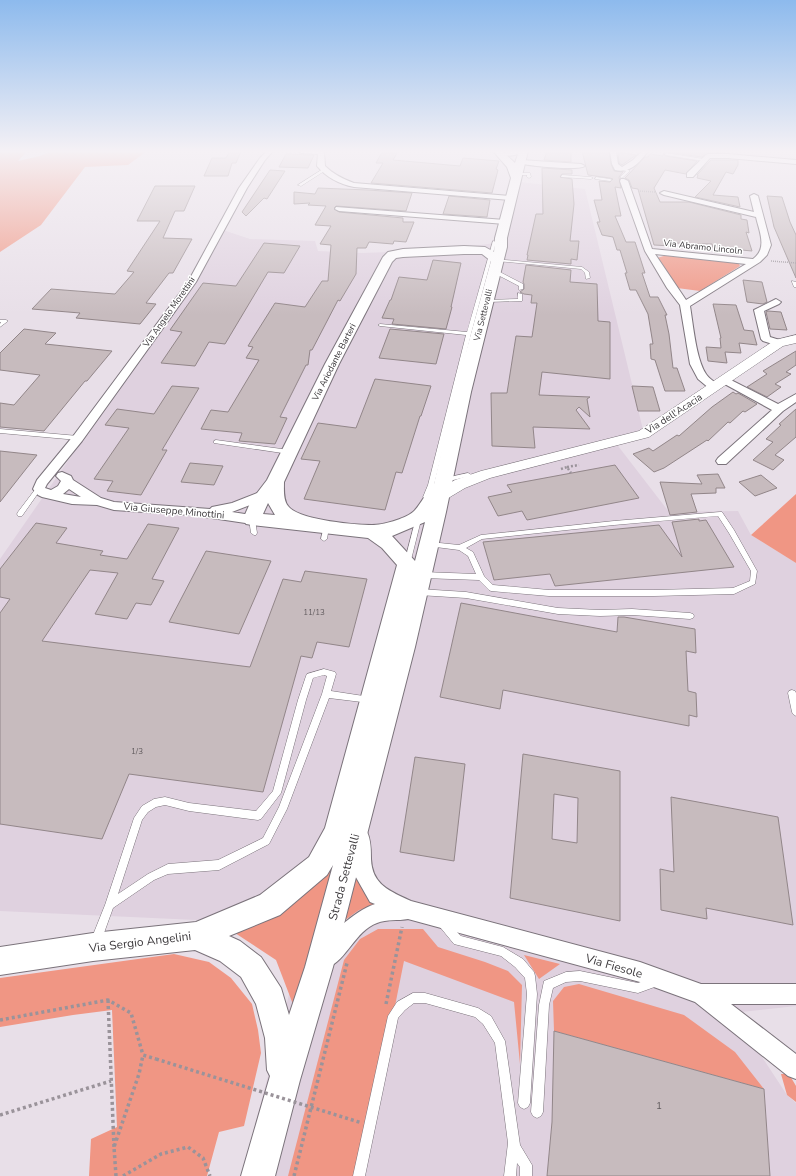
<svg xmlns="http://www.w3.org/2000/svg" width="796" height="1176" viewBox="0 0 796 1176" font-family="'Nunito Sans',sans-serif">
	<rect width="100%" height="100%" fill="#e8dfe8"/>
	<path fill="#dfd1df" d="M519,182L585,189L644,434L615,442L669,512L738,511L751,535L796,563V1006L733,1013L787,1095L796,1103V1176H242L307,925L0,911V559L192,282L220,229L250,239L315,241L318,251L362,253L442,250L503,242Z"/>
	<path fill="#f09684" d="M0,151H27L18,161L40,156L53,151L98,152L102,151H147L128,165L85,167L41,225L0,252Z
		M667,255L738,262L740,266L700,291L677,288L657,258Z
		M796,494V563L751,535Z
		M339,853L294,1007L276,960L235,933L285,909L316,885Z
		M354,875L365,892L378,906L359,910L341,923Z
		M378,929H423L438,947L485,962L508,971L522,985L520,1064L514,1002L404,961L361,1176H288L344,960L360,939Z
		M174,954L209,962L231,978L252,1004L258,1030L261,1053L244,1126L219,1132L207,1176H89L91,1139L117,1127L112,1010L73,1015L0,1027V978Z
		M524,955L560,964L539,979Z
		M579,984L684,1015L735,1052L764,1089L554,1031L553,1001L564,987Z
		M781,1074H789L796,1086V1102L787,1095Z"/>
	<path fill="#c7bbbe" stroke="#928689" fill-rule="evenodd" d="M230,151H241L236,163H232L228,176H204L212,158H226Z
		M547,151H571V162L544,160Z
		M582,151H609L611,164L614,171L623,172L619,177L621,188L615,187L621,216H615L626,242H635L645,273H642L650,297H658L667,315H665L669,334L673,368H677L685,391H665L655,360L651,359L650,344H653L648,314L636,290H630L625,273H627L620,250H617L613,237L602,235L597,222H600L594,200H602L599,181L610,182L613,179L610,178L588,175Z
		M664,151H727L726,152L707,153L702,157L665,152L664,154L665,156L697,161L686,174L665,170L654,188L660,202H689L741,215V219L747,220L749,233L746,232L752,251L731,249L732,253L714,252L712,244L671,243L672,246L654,245L638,189L632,188L629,180L625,178L645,157H648L650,154L663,156Z
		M382,152L397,153L393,160L460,166L463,158L499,161L496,169L498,170L492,193L371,183L383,163H376Z
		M618,152L636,155L622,165L619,163Z
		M286,154L314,155L308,168L279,167Z
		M711,160H738V165L733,174L726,172L713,195L738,197L740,207L695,197L711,181L697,178L698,175H697Z
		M542,168L572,170V174H562L560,177L572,179L574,204L570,241H579L577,260L571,259V264L527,260L528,255H527L536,214H543Z
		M270,170L285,171L267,199L264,198L246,216L242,212Z
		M155,186H195L184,211H175L163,238L192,239L173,273H169L146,303L156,304L140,324L76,318L80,313L32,309L51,289L115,294L134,272L127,271L160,221H137Z
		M318,188L368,190L412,193L406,211L336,206L334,208L339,212L403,218V222H414L406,242L394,241L393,244L369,242L366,248H357L356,274L340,301L338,300L312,350H310L308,365H306L280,417L287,418L275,444L239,441L242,433L201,429L211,410L228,412L259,360L246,358L253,347L248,346L275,303L305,307L322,281H328L331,245L320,244L331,226L315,225L326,206L308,205L310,203L294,204V192L315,194Z
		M449,196L490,200L487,217L443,214Z
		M767,196L782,197L790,222L796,235V278L774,227Z
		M264,243L300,246L284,273L268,272L225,344L209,342L195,366L161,363L182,332L170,330L203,283L236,286Z
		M433,260L461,263L451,307H452L446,329L392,324L394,319L382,318L390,300H391L399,277L427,280Z
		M526,265L571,270L570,282L597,284L598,321L610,322V379L542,372L539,395L590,397L587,399L590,417L579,407L576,410L590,429L533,427L535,448L492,446L491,393H507L516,336L532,337L537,303H531L532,295L524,294L520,292L524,289V284L523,282Z
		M743,280L762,282L767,302L763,304L747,302Z
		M713,304L736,305L744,330L753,331L757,345L739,343L741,353L725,352L727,363L708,361L706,347L721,348L720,338H721Z
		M768,311L781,312L787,330L770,329L766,312Z
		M24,329L56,333L45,344L112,351L87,381H85L44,431L0,427V403L14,405L40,375L0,370V353Z
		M390,329L444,334L436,364L379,358Z
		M796,351V365L786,372L791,374L775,384L781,387L767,397L747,387L767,374L763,371Z
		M375,379L431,386L421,416H420L402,473L396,472L385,510L304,499L320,461L301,459L318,423L356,428Z
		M172,386L199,388L162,450H167L141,495L107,491L113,481L94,479L129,428L105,425L117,409L154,414Z
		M632,386L653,387L660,411H638Z
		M733,392L736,394L738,393L757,404L745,412L743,411L730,423L728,422L708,441L707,440L664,468L654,472L633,454L649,448L653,451L677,435L679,436L712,407Z
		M796,409V437L775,455L784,460L773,470L753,460L773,442L766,439L781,425L779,424Z
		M0,451L37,455L0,502Z
		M190,463L223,466L214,485L181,482Z
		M615,465L639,498L527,520L522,511L498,516L488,497L512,492L507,485Z
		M718,474L725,488H716V493L691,494L697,512L670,515L660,482L702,484L697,475Z
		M761,475L777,488L755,496L739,482Z
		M699,519V521L706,520L734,567L555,586L550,574L494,580L483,542L659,525L682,557L672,522Z
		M36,523L67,528L56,543L103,551L100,555L127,559L148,524L179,528L152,579L164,581L151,605L136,603L127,619L95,614L118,573L90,570L42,641L250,667L283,579L301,582L305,571L367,579L349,647L317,642L312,658L301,656L263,792L129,774L102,839L0,824V613L10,599L0,597V569Z
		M206,551L271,561L239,634L169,622Z
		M461,603L617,632L618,617H624L695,629L696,653L686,651L688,691L696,693L697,717L689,715V726L503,690L500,709L440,697Z
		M523,754L620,771V921L510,898ZM554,794L578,798L577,843L552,839Z
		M415,757L465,764L454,861L400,852Z
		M671,797L778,817L793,925L706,908L707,919L661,910L660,869L674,872Z
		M554,1031L764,1089L770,1176H547L552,1122Z"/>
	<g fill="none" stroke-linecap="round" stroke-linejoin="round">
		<defs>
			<path id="service" d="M666,153L704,159L706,160L704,161L665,155Z
				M623,168H625L630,171L622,178L620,177L626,171L623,170Z
				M323,169L326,170L301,186L298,185Z
				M518,173H530L531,177L529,178L527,177V175H517Z
				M562,175L591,177L593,178L591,179L561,177Z
				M596,177L610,179L612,180L610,181L595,179Z
				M493,241L496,242L471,334L434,485L429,497L426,499L423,497L428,485L466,335L380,326L378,325L380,324L467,332Z
				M495,259L582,267L589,272L590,278L586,279L585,273L581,269L497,261H495Z
				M492,270H496L523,284V289L519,290V286L492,272Z
				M792,281L796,282V287H794L792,282Z
				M518,293L522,294V301L487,302L485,301L487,300L518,299Z
				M0,320H6L8,321L0,327V324L1,322H0Z
				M0,429L78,436L81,438L78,440L0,433Z
				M216,440L289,450L292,452L289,454L214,443V441Z
				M468,473L470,474L471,475L470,476L445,482L442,480L445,478Z
				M39,486L42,488L41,489L22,516H18L17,514L18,512L37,487Z
				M720,512H722L734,530L757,571L755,584L734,594L654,596H549L491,591L489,590L479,580L423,578L420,575L423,572L476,574L468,556L459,550L428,546L427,544L430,542L459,545L481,535L614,521ZM718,516L729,533L751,571L750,581L733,588L654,590H549L493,585L484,576L473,552L466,548L482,539L614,525Z
				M417,514H419L422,516L410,564L407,567L404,564Z
				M250,517H254L255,519L257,533L256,535H254L251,533L249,519Z
				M324,525H326L329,527L327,539L324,541L321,539Z
				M419,589L466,592L558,608L600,610L632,609L690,613L693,614L694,616L693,618L690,619L632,615L600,616L558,614L466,598L419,595L417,594L415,592L417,590Z
				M324,669L335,672L336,674L331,691L370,697L373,698L374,700L373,702L370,703L329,698L287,809L269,844L219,870L168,874L154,880L113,908L100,944L96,945L92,944L91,940L105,905L134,818L142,806L154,799L165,797L189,803L256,811L273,791L298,700L306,676L307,674ZM324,675L327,676L322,694L279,807L263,838L218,860L168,864L148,874L118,894L142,820L148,812L156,807L165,805L189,811L258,820L261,819L281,793L306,700L313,678Z
				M792,690L795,691L796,693V716L793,714L792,712L788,693L789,691Z
				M443,919L446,921L461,936L503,947L523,959L534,972L535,976L537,994L530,1103L528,1107L524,1109L520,1107L518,1103L527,994L525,978L515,967L501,956L454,944L440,927L438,924L440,921Z
				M580,971L638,983L656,976L660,977L661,981L660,985L638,993L580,981L566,982L553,988L549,1005L543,1112L541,1116L537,1118L533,1116L531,1112L539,1005L544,981L566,972Z
				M413,993H425L478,1008L491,1016L505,1041L520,1145L532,1165V1176H520V1167L517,1163L516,1176H504L508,1143L495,1043L483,1024L475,1017L425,1003H414L405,1010L398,1018L365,1176H353L388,1016L397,1002Z"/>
			<path id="minor" d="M267,151H273L265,160L247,188L196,282L82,441L47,484L45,488L51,490L58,486L61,481L56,476L58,473L62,472L71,476L73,480L101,498L114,502L210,509L212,507L232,503L260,492L264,491L268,492L270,495L268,498L232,512L257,516L258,519L257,522L252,524L192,515L114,510L97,505L72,504L42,497L38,495L33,489L37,480L74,435L188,282L239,188L260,158ZM69,489L81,497L63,494Z
				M298,151H324L325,166C333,174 343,179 354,183L511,196L515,198L511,200L354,187C340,184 327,178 317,166L318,154L301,153Z
				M511,151H525C520,155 502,158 497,154Z
				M610,151H616L618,164L622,167L633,160L642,151H648C640,162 630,174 615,170L612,164Z
				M708,154H728L796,160V164L728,158H710L693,177H687V173L706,155Z
				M521,160L581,164L585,166C578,171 529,166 519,163L518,162Z
				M621,179H624L628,181L652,249L753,259C768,248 759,231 756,217L664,195L660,193L664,191L754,212L750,196L754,194L758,196L771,245L767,255L760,262L690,306C693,324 696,359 706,374C709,379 716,382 719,387L718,389H710L698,379L690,364L680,305L667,288L645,251L620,181ZM655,254L746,264L686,300Z
				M336,207L505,220L509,222L505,224L339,211L335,209Z
				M776,299L781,302L779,304L764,311L770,337L783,341L784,343L779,346L763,341L761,339L754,310Z
				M725,377L778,404L796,394V402L783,411L726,464H718L716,461L718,458L772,410L721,382L720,380Z
				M361,829L367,832C371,840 371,850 371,859C372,885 390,891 411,901L640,962L701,984H796V1004H731L796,1054V1079L788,1076L695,1002L640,982L408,919C398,921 387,919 377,923C355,931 347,960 327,968L320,965L317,958C325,937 354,911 375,904L370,902L353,872L352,838L355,832Z"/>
			<path id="tertiary" d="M796,335V343L783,346L649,437L490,478L465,488L445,500L440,501L435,500L432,496L435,492L455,480L481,471L639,431L775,340Z"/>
			<path id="secondary" d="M493,151H502L515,163L519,151H528L507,238V247L471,392L446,512L415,647L333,967L300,1080L275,1176H241L270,1076L267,1070L265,1038L256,1004L241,977L220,961L195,950L93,961L0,975V947L93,933L196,922L260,895L309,857L325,828L397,565L382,548L368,538L252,525L246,524L243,519L251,501L267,480L325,364L383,257L388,252L403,249L464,246L485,247L494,252L495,238L511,178L507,167ZM464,254H482L491,261L455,392L434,484L432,485C427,492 419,507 413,512C405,519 382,525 372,525C355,525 298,520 288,506C283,500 284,489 284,482L339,364L392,262L396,258L403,257ZM268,503L275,515L263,514ZM425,522L415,561L392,536ZM333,865L305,967L289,1015L281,988L261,957L240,941L229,936L280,915L327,875Z"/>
		</defs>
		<use href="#service" stroke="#7b737b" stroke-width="1"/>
		<use href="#minor" stroke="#7b737b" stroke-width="2"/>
		<use href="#tertiary" stroke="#7b737b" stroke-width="1"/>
		<use href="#secondary" stroke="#7b737b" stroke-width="2"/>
		<path stroke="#9a939a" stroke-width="1.5" stroke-dasharray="1 1" stroke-linecap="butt" d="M638,191L655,192
			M771,261L796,263"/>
		<path stroke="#9a939a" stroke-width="2.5" stroke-dasharray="2 2" stroke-linecap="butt" d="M567,467L579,465
			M561,469L567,467L571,473"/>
		<path stroke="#9a939a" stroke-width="3.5" stroke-dasharray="3 3" stroke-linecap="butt" d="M108,1000L114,1147
			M386,1004L402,927
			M0,1020L108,1000L131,1013L143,1055
			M0,1115L111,1081
			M116,1176L114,1147L139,1074L143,1055L156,1059
			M123,1176L161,1154L188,1147L203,1158L210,1176
			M294,1176L347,963"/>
		<use href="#service" fill="#fff" fill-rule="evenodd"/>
		<use href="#minor" fill="#fff" fill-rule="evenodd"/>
		<use href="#tertiary" fill="#fff" fill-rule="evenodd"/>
		<use href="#secondary" fill="#fff" fill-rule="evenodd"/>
		<path stroke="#9a939a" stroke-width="3.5" stroke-dasharray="3 3" stroke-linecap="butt" d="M156,1059L362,1123"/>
	</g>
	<linearGradient id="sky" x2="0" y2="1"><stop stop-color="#8dbaed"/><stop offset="0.48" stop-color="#f5f1f5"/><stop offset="1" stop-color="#f5f1f5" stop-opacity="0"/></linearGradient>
	<rect width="796" height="315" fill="url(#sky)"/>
	<g text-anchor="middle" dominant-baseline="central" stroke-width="3" stroke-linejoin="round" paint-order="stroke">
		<g font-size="8" fill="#605a5d">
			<text x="314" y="612">11/13</text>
			<text x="137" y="751">1/3</text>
		</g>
		<g font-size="9" fill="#3d3a3d" stroke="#fff">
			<text transform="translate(703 247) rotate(6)">Via Abramo Lincoln</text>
			<text transform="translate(169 312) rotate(-55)">Via Angelo Morettini</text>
			<text transform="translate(483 315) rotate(-76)">Via Settevalli</text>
			<text transform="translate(334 362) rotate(-63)">Via Ariodante Barteri</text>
		</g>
		<g font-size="10" fill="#3d3a3d" stroke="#fff">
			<text transform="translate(674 414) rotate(-33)">Via dell'Acacia</text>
			<text transform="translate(174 511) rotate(5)">Via Giuseppe Minottini</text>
		</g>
		<g font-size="10" fill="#605a5d">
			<text x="659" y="1106">1</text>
		</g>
		<g font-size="12" fill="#3d3a3d" stroke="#fff">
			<text transform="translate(344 877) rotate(-75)">Strada Settevalli</text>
			<text transform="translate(140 942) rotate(-7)">Via Sergio Angelini</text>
			<text transform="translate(614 966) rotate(16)">Via Fiesole</text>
		</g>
	</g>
</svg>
